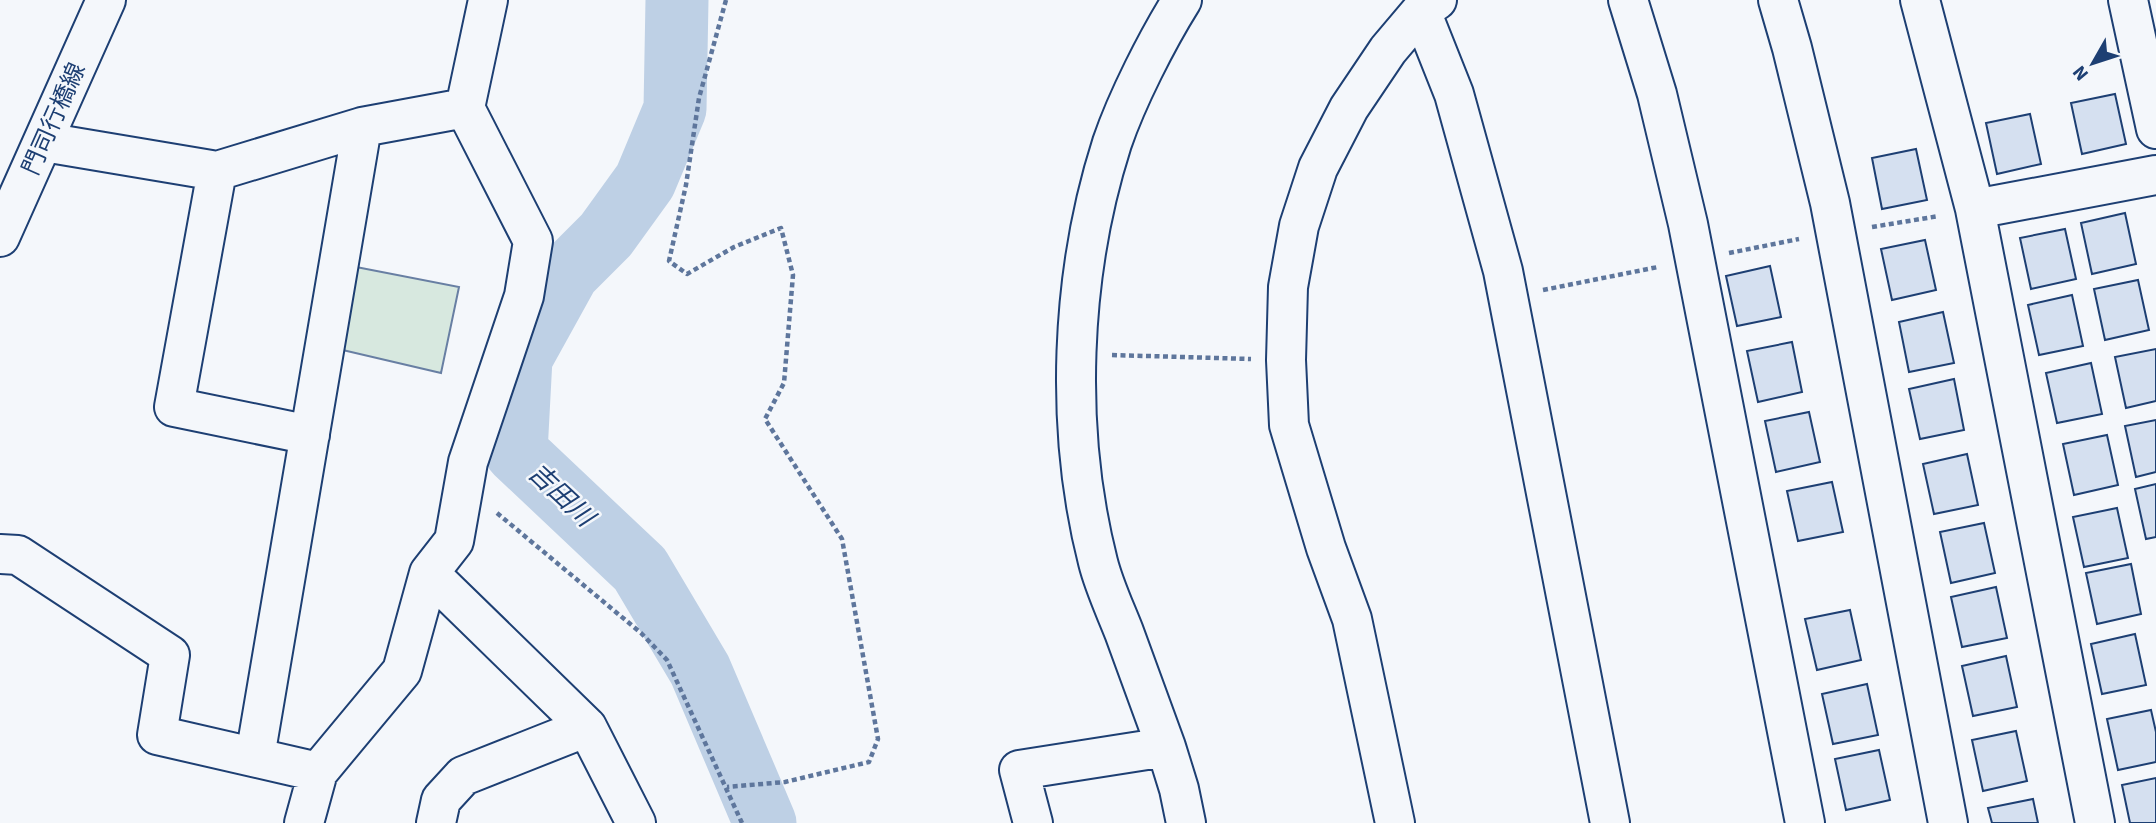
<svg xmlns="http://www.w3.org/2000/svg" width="2156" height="823" viewBox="0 0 2156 823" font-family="'Source Sans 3','Noto Sans JP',sans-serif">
	<rect width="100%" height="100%" fill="#f4f7fb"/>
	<path fill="#d7e8df" stroke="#687fa3" stroke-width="2" d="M351,266L459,287L441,373L334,348Z"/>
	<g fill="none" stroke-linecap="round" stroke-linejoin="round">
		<path stroke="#bed0e5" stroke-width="63" d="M677,0L675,109L645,181L606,235L568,273L521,358L516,452L640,569L700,670L765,823"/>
	</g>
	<path fill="#d5e0f0" stroke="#1d3f73" stroke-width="2" d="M2115,94L2126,144L2082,154L2071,103Z
		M2030,114L2041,164L1997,174L1986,123Z
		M1916,149L1927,200L1882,209L1872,158Z
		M2125,213L2136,264L2092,274L2081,223Z
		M2065,229L2076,279L2031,289L2020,238Z
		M1925,240L1936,290L1892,300L1881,249Z
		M1770,266L1781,317L1737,326L1726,276Z
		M2138,280L2149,330L2105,340L2094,289Z
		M2072,295L2083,346L2039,355L2028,305Z
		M1943,312L1954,363L1909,372L1899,322Z
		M1792,342L1802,392L1758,402L1747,351Z
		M2156,349V401L2126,408L2115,357Z
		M2091,363L2102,414L2057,423L2046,373Z
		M1954,379L1964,430L1920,439L1909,389Z
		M1809,412L1820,462L1776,472L1765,421Z
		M2156,420V472L2136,477L2125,426Z
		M2107,435L2118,485L2074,495L2063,444Z
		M1967,454L1978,505L1934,514L1923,464Z
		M1832,482L1843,532L1798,541L1787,491Z
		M2156,484V537L2146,539L2135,489Z
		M2117,508L2128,558L2084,567L2073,517Z
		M1984,523L1995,573L1951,583L1940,532Z
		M2131,564L2141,614L2097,624L2086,573Z
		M1996,587L2007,638L1962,647L1951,597Z
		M1850,610L1861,660L1817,670L1805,619Z
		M2135,634L2146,685L2102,694L2091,644Z
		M2006,656L2017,707L1973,716L1962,666Z
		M1867,684L1878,735L1833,744L1822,694Z
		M2151,710L2156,732V762L2118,770L2107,719Z
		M2016,731L2027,781L1983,791L1972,740Z
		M1879,750L1890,800L1846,810L1835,759Z
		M2156,778V823H2130L2122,785Z
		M2033,799L2038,823H1992L1988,808Z"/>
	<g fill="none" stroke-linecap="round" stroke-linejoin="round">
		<defs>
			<path id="minor" d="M1437,0L1421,11L1454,94L1503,271L1610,823
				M1628,0L1657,94L1688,224L1805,823
				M1778,0L1792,48L1830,203L1948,823
				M1920,0L1975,209L2095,823
				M2128,0L2156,129
				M465,108L488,0
				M44,142L217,171L362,127L465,108L533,241L524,296L468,462L454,541L429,573L402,671L318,772L304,823
				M217,171L174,407L310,435
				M1975,209L2156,175
				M0,554L18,555L170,655L157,735L318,772
				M429,573L587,727L636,823
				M1166,747C1152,708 1138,670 1124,632C1115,609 1104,586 1098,562C1064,429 1070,274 1112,143C1127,99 1157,40 1182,0
				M255,757L362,127
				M436,823L441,800L463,776L587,727
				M1033,823L1019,770L1166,747L1179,789L1186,823
				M1395,823L1352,619L1326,548L1289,425L1286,360L1288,287L1299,226L1318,168L1349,108L1388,50L1421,11"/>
			<path id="major" d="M0,237L106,0"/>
		</defs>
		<use href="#minor" stroke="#1d3f73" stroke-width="42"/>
		<use href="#major" stroke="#1d3f73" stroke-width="42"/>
		<path stroke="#5e769c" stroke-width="4.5" stroke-dasharray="5 3.5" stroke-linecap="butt" d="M726,0L699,98L686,185L669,261L687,274L734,247L781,228L793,275L784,383L765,419L842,539L878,739L869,762L785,782L727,787
			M1872,227L1939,216
			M1729,253L1799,239
			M1543,290L1658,267
			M1112,355L1251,359
			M497,513L641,633L667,660L742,823"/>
		<use href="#minor" stroke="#f4f7fb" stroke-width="38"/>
		<use href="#major" stroke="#f4f7fb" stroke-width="38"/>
	</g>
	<g text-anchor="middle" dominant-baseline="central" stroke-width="5" stroke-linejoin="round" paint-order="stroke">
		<g font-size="24" fill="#1d3f73" stroke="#f4f7fb">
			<text transform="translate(54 119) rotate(-66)">門司行橋線</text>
		</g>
		<g font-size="26" font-style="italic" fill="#1d3f73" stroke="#f4f7fb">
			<text transform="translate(561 495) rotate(43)">吉田川</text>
		</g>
	</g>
	<g transform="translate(2093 63) rotate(231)" stroke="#f4f7fb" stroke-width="5" paint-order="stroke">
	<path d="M0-5L12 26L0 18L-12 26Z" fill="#1d3f73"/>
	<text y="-10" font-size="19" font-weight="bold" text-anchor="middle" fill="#1d3f73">N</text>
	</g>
</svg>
